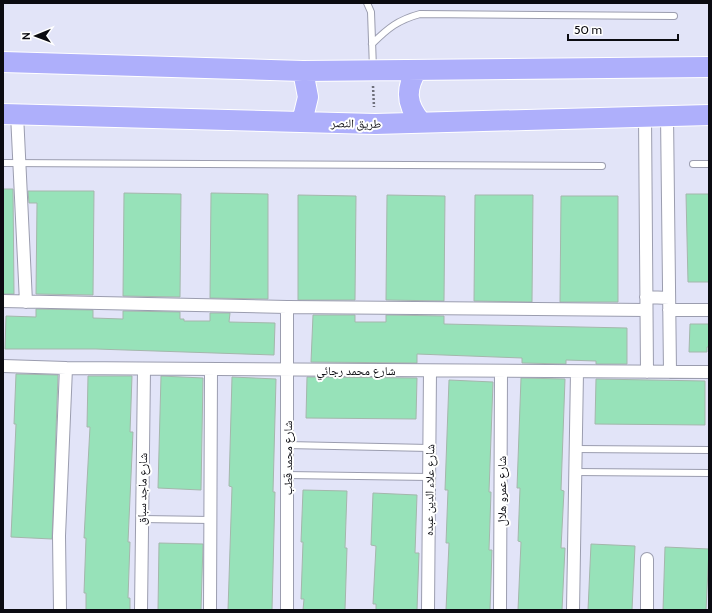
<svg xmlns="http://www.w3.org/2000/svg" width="712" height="613" viewBox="0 0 712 613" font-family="Cabin,'Noto Naskh Arabic',sans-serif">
	<rect width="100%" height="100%" fill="#e2e4f8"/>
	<path fill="#97e2b9" stroke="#a4b7ac" d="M3,189H13L14,294H3Z
		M28,191H94L93,295L36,294L37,203H29Z
		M124,193L181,194L180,297L123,296Z
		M211,193L268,194V299L210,298Z
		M686,194H709V282H688Z
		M298,195L356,196L355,300H298Z
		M387,195L445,196L444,301L386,300Z
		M475,195H533L532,302L474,301Z
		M561,196H618V302H560Z
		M36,309L93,310V318L123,319V311L180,312V319H184V321H210V313H230L229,322L275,323L274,355L96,349H5L6,316L36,317Z
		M313,315H355V322H386V315L444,316V324L627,328V364H596V361L566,360V364L522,363V358L417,354V363L311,362Z
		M690,324H709V347H707V352H689Z
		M16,374L58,375L52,539L11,537L16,424H14Z
		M88,376H132L130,432H133L128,542H130L128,598H130V610H86V593H84L86,538H84L90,427H87Z
		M161,376L203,378L201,490L158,488Z
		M232,377L276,379L273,492H275L272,610H228L232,487L229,486Z
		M307,377L417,378L416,419L306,418Z
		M521,378L565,379L561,490L564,491L561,548H565L562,610H518L521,542L518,541L520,488H517Z
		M596,379L705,381V425L595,424Z
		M449,380L493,382L489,492H491L489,550H492L490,610H446L449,543H446L448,490H445Z
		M303,490L347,491L345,548H347L345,610H303L304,599H301L303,542H301Z
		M373,493L417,495L415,553H419L417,610H376V604H373L376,546L371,545Z
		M159,543L203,544L201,610H158Z
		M591,544L635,546L632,610H588Z
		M665,547L709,549L706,610H663Z"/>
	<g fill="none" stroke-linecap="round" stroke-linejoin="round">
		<defs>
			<path id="service" d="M367,3L371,12L373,69
				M372,44C388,28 398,20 420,14L674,16
				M3,163L602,166
				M693,164H709
				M287,445L429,448
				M576,449L709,450
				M575,472L709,473
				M287,475L429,477
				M142,519L211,520"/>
			<path id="minor" d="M17,114L26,302
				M667,115L670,372
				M645,116L647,372
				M646,297L669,298
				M3,301L287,307L646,310
				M669,310H709
				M3,366L66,368L709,372
				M60,610L59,536L66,368
				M141,610L144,369
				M210,610L211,369
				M287,610V307
				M428,610L430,371
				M500,610L501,371
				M573,610L577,372
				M647,610V559"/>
			<path id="trunk" d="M3,62L303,71L709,67
				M417,70C405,89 406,105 421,122
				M3,114L375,124L709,115
				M302,122L308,97L303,71"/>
		</defs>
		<use href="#service" stroke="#9b9daf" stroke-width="8"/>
		<use href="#minor" stroke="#9b9daf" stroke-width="14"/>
		<use href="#trunk" stroke="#fff" stroke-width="22"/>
		<path stroke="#6d6e7a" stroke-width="2.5" stroke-dasharray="2 2" stroke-linecap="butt" d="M373,86L374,107"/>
		<use href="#service" stroke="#fff" stroke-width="6"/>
		<use href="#minor" stroke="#fff" stroke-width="12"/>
		<use href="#trunk" stroke="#aeaffb" stroke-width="20"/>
	</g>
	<g text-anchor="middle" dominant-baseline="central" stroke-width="4" stroke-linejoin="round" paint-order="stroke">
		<g font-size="12" fill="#0b0b11" stroke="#fff">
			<text transform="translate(356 123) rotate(1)">طريق النصر</text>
			<text x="356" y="370">شارع محمد رجائي</text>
			<text transform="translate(287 458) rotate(-90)">شارع محمد قطب</text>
			<text transform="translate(142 489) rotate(-89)">شارع ماجد سباق</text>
			<text transform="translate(429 490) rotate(-89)">شارع علاء الدين عبده</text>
			<text transform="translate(501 491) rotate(-90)">شارع عمرو هلال</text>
		</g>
	</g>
	<rect width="712" height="613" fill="none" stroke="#0b0b11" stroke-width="8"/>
	<g transform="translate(36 36) rotate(269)" stroke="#ffffff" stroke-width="3" paint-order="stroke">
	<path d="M0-3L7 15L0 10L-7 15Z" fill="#0b0b11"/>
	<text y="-6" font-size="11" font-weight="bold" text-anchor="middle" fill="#0b0b11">N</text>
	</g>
	<path d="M568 34v6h110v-6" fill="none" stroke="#0b0b11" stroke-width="2"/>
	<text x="574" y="34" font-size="12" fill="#0b0b11" stroke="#ffffff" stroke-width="3" paint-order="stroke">50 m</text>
</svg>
